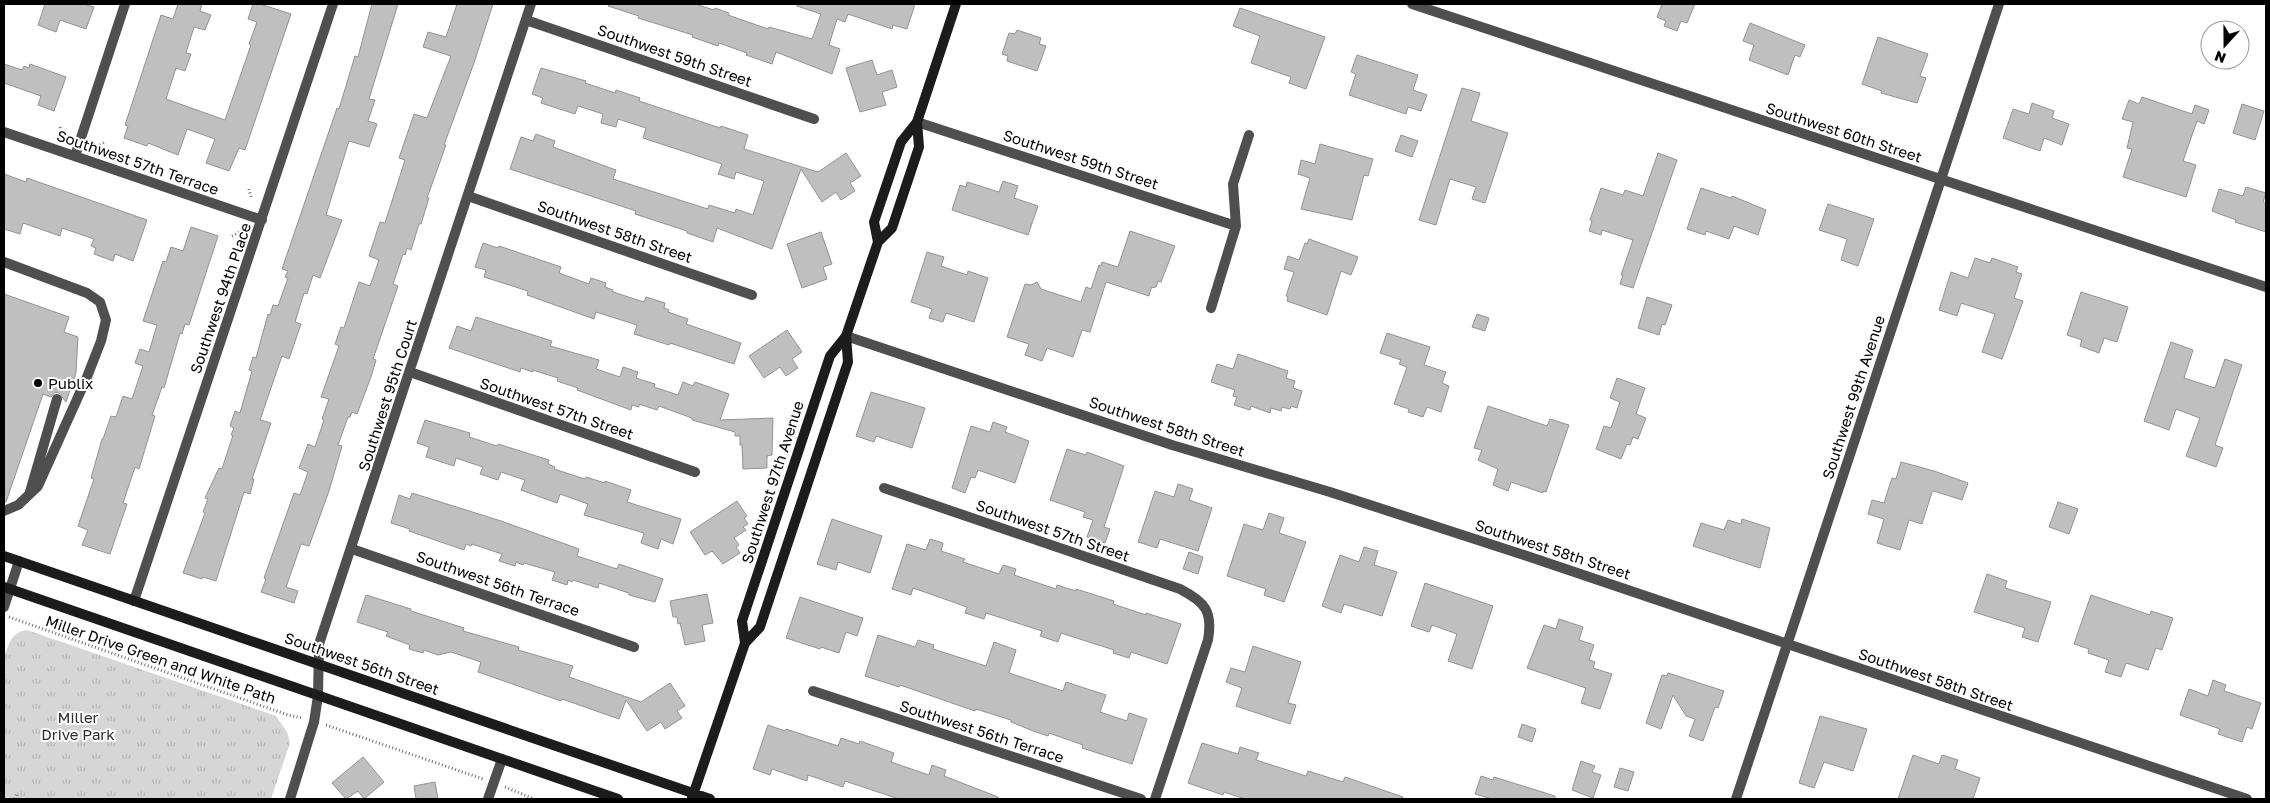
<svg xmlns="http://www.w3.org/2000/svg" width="2270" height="803" viewBox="0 0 2270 803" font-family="'Golos Text',sans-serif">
	<defs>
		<pattern id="park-tufts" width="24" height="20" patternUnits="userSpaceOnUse" patternTransform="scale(1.25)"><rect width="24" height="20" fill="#d6d6d6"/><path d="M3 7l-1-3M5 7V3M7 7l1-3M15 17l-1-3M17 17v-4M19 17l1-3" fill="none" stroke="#b6b6b6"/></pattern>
	</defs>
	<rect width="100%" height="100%" fill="#fff"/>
	<path fill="url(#park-tufts)" d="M27,630L276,716L287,732L290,743L271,799H4V659C8,645 11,632 27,630Z"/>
	<path fill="#bfbfbf" stroke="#939393" d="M45,4H84L94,7L86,29L60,20L56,32L38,25Z
		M178,4H202L200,11L211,15L205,30L194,27L186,53L191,54L185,71L176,68L166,99L225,120L251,45L249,44L257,22L248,19L253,4H260L291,14L245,150L239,148L229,171L206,163L215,139L187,129L178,155L148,143L147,146L124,138L128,126L125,125L161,15L173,19Z
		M372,4H398L369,99L375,100L368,121L377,124L369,147L349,141L326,215L342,220L320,278L313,275L307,294L304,293L295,322L301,324L289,359L282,356L260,420L271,423L252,479H254L250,494L244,492L216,581L203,577L202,579L183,573L205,513L203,512L208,499L205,498L219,468L222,469L233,435H231L234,428L230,426L235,411L240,413L252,371L249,370L253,357L256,358L268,314L270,315L273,305L278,306L288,278L285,277L288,271L282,269L337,108L339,109L355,56L358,57Z
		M457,4H493L474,63L444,145H446L427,198H429L421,224H419L411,250L407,248L405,255L403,254L393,284L398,286L373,359L376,360L371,377L357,414L352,412L350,417H348L338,445L342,446L329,491L309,546L301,544L286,587L298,591L294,603L261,592L266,579L264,578L294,493L300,495L308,472L299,468L308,444L315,447L324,420L322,419L329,399L321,397L339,346L335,344L341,327L344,328L359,282L370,286L379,260L369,256L380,222L385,223L405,160L399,158L414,114L427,118L451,56L423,47L428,32L446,37Z
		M609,4H695L714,10L715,8L729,13L728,15L768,29L769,27L812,39L821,14L797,6L798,4H915L907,29L893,25L892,29L848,14L845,22L837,19L829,45L840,49L832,74L776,52L772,64L746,55L747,53L719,43L718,46L692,37L693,35L638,18L639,16L608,6Z
		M1662,4H1695L1687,23L1681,21L1677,31L1664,26L1666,21L1657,17Z
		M1240,8L1325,37L1306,89L1289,83L1291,77L1251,63L1260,36L1233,26Z
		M1750,23L1805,45L1800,57L1795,55L1788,75L1749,60L1754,45L1743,41Z
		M1017,30L1041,38L1039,44L1046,46L1037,71L1007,61L1008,56L1002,54L1009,33L1015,34Z
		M1878,37L1928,54L1920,76L1926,78L1917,103L1881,93L1882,91L1862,84Z
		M1357,55L1418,75L1413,90L1427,95L1421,111L1408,107L1406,114L1349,95L1356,74L1351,72Z
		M872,60L877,75L892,70L897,87L882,92L886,105L860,112L846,68Z
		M4,64L22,70L24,66L29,68L30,64L66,77L54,111L38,105L41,96L4,83Z
		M541,68L586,81L585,83L615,93L616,90L640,98L639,101L720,128L721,126L748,135L744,149L818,172L846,153L861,176L850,183L855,191L841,200L836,192L822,202L801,169L772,249L717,228L713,242L687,233V231L635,214L636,211L510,169L521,137L533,141L536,134L555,141L553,147L616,170L613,179L708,209L709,205L735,213L736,209L753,215L764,181L736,172L734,179L718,174L722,164L643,138L646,128L618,119L616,127L601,123L603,114L578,106L575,114L541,103L543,98L532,94Z
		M1462,88L1480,93L1471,121L1508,133L1485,203L1472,199L1476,187L1450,179L1436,225L1419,220Z
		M2142,97L2192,114L2195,105L2209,110L2204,124L2197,121L2183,161L2196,165L2186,197L2123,177L2132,149L2127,148L2133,122L2122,119L2129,100L2139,104Z
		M2032,103L2054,111L2052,118L2069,124L2062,145L2044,138L2040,151L2003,138L2013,109L2029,114Z
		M2242,104L2264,111L2255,140L2233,133Z
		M1401,135L1418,141L1412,157L1395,151Z
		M1320,144L1373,159L1368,176L1364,175L1352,220L1301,209L1310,178L1298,174L1301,160L1315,164Z
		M1658,153L1677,160L1633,288L1620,284L1623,275H1621L1633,240L1602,230L1601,235L1589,231L1592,221L1590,220L1601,188L1623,195L1625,190L1643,196Z
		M4,174L26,182L27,178L147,220L133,261L115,254L113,261L94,254L96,248L91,246L94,239L62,228L60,236L23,223L20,234L4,229Z
		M1003,181L1018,186L1014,198L1038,206L1028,235L952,210L960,185L966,187L967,182L999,192Z
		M2246,187L2266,193L2263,202L2266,204V232L2235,222L2236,220L2212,211L2219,189L2243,196Z
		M1701,188L1731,198L1732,196L1766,210L1758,235L1734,226L1729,239L1706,231L1705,235L1687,229Z
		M1828,204L1874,219L1858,266L1841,260L1847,239L1819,230Z
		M191,227L218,236L189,325L185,324L182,334L180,333L164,388L162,387L152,415L155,416L139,469L135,467L123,503L127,504L110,554L82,545L88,530L78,526L94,479L91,478L102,439H103L111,416L116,417L123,396L132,399L143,366L135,363L140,349L149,352L157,325L143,321L163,261L166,262L171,247L183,251Z
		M1130,231L1175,246L1161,282L1158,281L1156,287L1151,288L1149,296L1106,282L1090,332L1082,330L1073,357L1047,348L1042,361L1025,355L1029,344L1007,337L1025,284L1031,285L1037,282L1041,289L1081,302L1086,287L1091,289L1099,265L1101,266L1102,262L1118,267Z
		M821,232L832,264L823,267L827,279L802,288L787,244Z
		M1309,239L1358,257L1351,275L1341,271L1327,315L1287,301L1288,297L1286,296L1294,272L1284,269L1288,256L1299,260L1305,243L1307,244Z
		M483,243L498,248L499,246L561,267L559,273L589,284L591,278L606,283L605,287L613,290V292L644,302L646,297L665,303L664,308L669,310L668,312L688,319L686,324L741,343L734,364L670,343L669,345L634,334L637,325L596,312L594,319L527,295L528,291L484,277L486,270L475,267Z
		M927,252L944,257L941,266L967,275L968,271L988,278L974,322L946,313L943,322L929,318L932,309L911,302Z
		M1975,258L1990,263L1992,258L2018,267L2016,272L2022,274L2014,298L2023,301L2002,359L1982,352L1995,314L1961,303L1957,316L1939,310L1951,272L1968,278Z
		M2081,292L2128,307L2117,342L2104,338L2099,353L2080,346L2082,340L2067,335Z
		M4,294L69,317L64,332L78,337L76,373L66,402L59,393L55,392L51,397L43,394L6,502H4Z
		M1647,297L1672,305L1665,325L1662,324L1659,335L1638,328Z
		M1477,314L1489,318L1485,331L1472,327Z
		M476,317L552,341L550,346L599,360L596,369L620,377L623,367L638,372L636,378L655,384L654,387L678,395L683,382L693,386L695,382L729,394L720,420L773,418L772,455L767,456V468L743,469L742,445H740V436H735V432L692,420V418L659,406L657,410L639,404V407L632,405L631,410L577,390L578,388L557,381L558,378L533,370V372L521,368L520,372L449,348L457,326L471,331Z
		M787,330L802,352L792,359L798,368L786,376L780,367L764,378L749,356Z
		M1387,333L1430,347L1424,365L1446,372L1442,383L1449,386L1441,412L1427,407L1423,417L1408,412L1409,409L1394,404L1407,367L1399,364L1401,360L1380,353Z
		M2171,342L2193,350L2184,378L2215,388L2225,359L2242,365L2215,445L2223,448L2216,467L2186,456L2200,418L2176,409L2169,430L2144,421Z
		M1238,354L1288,371L1286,378L1295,381L1293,388L1302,391L1297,408L1291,406L1290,409L1282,407L1281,411L1271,408L1270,413L1251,406L1250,410L1234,405L1237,397L1233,396L1235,390L1211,382L1217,364L1233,369Z
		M1617,378L1645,388L1636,414L1646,418L1638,439L1633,437L1630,445L1627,444L1621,459L1596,449L1604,426L1611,428L1620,402L1610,398Z
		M871,392L925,408L912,448L876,436L874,442L856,436Z
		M1488,406L1547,426L1550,419L1569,425L1546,492L1543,491V493L1511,482L1508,491L1493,485L1498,469L1478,460L1482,450L1474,448Z
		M425,420L470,433L469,437L497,446L498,444L549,460L548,464L555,467L554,469L585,479L586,477L605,483V481L631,490L627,502L681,519L673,544L661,539L658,549L641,543L644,533L584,515L588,504L560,494L557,503L521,490L525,480L501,472L498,480L480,474L483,467L456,458L454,466L426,457L429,447L417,443Z
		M993,422L1007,427L1005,432L1029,441L1015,483L978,470L975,478L971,477L965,493L952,488L971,426L990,432Z
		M1067,449L1086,455L1087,452L1124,466L1104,527L1110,529L1105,543L1087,537L1093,520L1083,517L1085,512L1050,500Z
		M1901,462L1934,471L1968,483L1962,500L1934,491L1932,492L1922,524L1909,520L1900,550L1877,543L1884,519L1868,514L1872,500L1884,503L1892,478L1896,479Z
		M1178,484L1193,489L1189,500L1212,508L1198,551L1160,539L1157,548L1138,542L1155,491L1174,497Z
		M412,493L501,521L579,549L577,556L617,569L619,564L663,579L655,602L629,595V593L599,583L598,588L573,580L572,582L568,580L567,585L552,580L555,572L524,563L523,565L516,562L515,566L499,561L502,554L472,544L471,546L466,544L464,550L409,531L410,529L391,523L399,495L410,499Z
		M737,501L747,516L744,518L748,524L743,527L746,530L734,538L739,545L736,547L740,553L723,564L712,551L705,555L690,532Z
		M2058,502L2078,509L2069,534L2049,527Z
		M1269,513L1284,518L1279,533L1306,542L1284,602L1264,595L1266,589L1227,576L1244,524L1263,530Z
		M832,519L882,536L870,573L838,562L836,570L817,564Z
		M1742,519L1770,528L1760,568L1693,546L1701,523L1724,530L1728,520L1741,524Z
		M930,539L943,543L941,551L965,559L963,562L999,574L1003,565L1016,569L1014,575L1056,589L1057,585L1076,591V589L1114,601L1113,604L1146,615V613L1181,624L1167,664L1131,652L1129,658L1113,653L1114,650L1061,633L1058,642L1040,636L1042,631L986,613L984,619L965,613L967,607L913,588L911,595L892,589L907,544L926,550Z
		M1364,547L1378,551L1374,565L1397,572L1382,616L1344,604L1341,613L1322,606L1340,555L1359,562Z
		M1189,552L1203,557L1198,574L1183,569Z
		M1987,574L2007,581L2005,588L2051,602L2038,642L2022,637L2025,628L1974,612Z
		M1425,583L1493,606L1472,669L1448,661L1457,634L1432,625L1429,632L1411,626Z
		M707,594L713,623L702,625L705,641L685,645L680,623L678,624L677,617H673L670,601Z
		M366,595L411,609V611L464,628L463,631L519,647L518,650L573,666L569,677L641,702L670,683L685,706L677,711L682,718L665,729L661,722L647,731L626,700L619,719L562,699L561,701L478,672L481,662L451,652L438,655L424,650L423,653L409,649L410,645L386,636L388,632L357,622Z
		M2091,595L2150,615L2151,611L2173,618L2162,650L2156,648L2148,670L2126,663L2121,677L2105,672L2109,660L2088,653L2089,649L2074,644Z
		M800,597L863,618L857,636L846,632L839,653L821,647L820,649L786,638Z
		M1559,619L1583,627L1579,640L1594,645L1589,660L1595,662L1593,668L1612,674L1600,709L1581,703L1586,688L1527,668L1544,625L1556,629Z
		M878,635L915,647L918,640L934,645L933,649L986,666L994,642L1016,650L1009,673L1063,691L1066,682L1106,695L1100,712L1127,721L1129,713L1147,719L1132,764L1082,748L1083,745L1049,733L1048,736L1033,731L1011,722V720L976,709L975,711L900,685L899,687L865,676Z
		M1253,646L1301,662L1288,703L1296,705L1290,724L1236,706L1242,688L1226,682L1231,668L1245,672Z
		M1668,673L1724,691L1718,708L1715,707L1703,741L1689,736L1695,719L1686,716L1673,695L1661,729L1646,723L1662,675L1667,676Z
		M2213,680L2226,685L2224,691L2261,703L2252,729L2247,727L2242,742L2218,734L2220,729L2180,715L2189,689L2208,696Z
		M1820,716L1867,729L1853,771L1824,762L1814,788L1799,783Z
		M1522,724L1536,729L1532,742L1518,737Z
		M768,725L785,731L786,729L838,746L841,738L859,744L860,741L894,753L891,762L929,775L932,765L946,770L944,776L998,797V799H899L845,781L843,787L808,775L807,781L772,769L770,775L753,769Z
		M1202,743L1238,754L1240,747L1259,753L1256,760L1306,776L1308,771L1343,782L1345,777L1403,797V799H1245L1224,792L1223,795L1188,783Z
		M1913,755L1939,764L1942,755L1958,760L1955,769L1980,778L1973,799H1898Z
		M363,757L384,782L364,799L358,791L346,799L332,783Z
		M1581,761L1595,766L1592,772L1601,775L1593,798L1572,790Z
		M1620,768L1634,772L1628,791L1614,787Z
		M1481,776L1493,780L1494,777L1555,796V799H1492L1475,794Z
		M435,782L438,799H416L414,786Z"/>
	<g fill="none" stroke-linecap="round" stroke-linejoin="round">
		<path stroke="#717171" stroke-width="3" stroke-dasharray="1 2.5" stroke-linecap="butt" d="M60,127L63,135
			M97,147L105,142
			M249,189L251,197
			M232,236L240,232
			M9,617L288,715L303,718
			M326,725L483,779
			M505,787L534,799
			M15,799L17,793"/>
		<path stroke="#4f4f4f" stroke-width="10" d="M4,262L87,293L100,302L106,320L101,341L87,377L38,486L18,505L4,511
			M30,492L57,399"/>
		<path stroke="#4f4f4f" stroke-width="10" d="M1412,4L2266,287
			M526,20L814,119
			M917,122L1236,226
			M4,132L262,220
			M75,156L125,4
			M468,196L752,295
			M1211,308L1236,226L1233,184L1249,135
			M846,336L1172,445L1330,492L1527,556L2247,799
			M410,372L695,472
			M884,488L1180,589C1205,602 1213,611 1208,640L1155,799
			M352,549L634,647
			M134,601L333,4
			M4,607L19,561
			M813,691L1141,799
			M290,799L314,722L318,696L319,644L531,4
			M488,799L502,759
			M1736,799L1999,4"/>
		<path stroke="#1c1c1c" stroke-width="10" d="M878,242L874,222L901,142L917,122L956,4
			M4,556L710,799
			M4,587L618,799
			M745,643L742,621L830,356L846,336L878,242L892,228L919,147L917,122
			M692,798L745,643L760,627L848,362L846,336"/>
	</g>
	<circle fill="#000" stroke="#fff" stroke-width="2" cx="38" cy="383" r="5"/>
	<g text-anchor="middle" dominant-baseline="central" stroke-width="4" stroke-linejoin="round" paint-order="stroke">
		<g font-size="15" fill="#000" stroke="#fff">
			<text transform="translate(675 55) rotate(19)">Southwest 59th Street</text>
			<text transform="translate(1844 132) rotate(18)">Southwest 60th Street</text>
			<text transform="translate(1081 159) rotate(18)">Southwest 59th Street</text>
			<text transform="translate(138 162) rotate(19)">Southwest 57th Terrace</text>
			<text transform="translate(615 231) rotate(19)">Southwest 58th Street</text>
			<text transform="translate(220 298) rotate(-71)">Southwest 94th Place</text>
			<text transform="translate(387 395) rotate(-72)">Southwest 95th Court</text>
			<text transform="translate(1853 397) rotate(-72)">Southwest 99th Avenue</text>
			<text transform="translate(557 408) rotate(19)">Southwest 57th Street</text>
			<text transform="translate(1167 426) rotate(18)">Southwest 58th Street</text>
			<text transform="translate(772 482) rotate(-72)">Southwest 97th Avenue</text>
			<text transform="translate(1053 530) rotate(19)">Southwest 57th Street</text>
			<text transform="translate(1553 549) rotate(18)">Southwest 58th Street</text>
			<text transform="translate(498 583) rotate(19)">Southwest 56th Terrace</text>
			<text transform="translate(161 659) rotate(19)">Miller Drive Green and White Path</text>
			<text transform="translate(362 663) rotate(19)">Southwest 56th Street</text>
			<text transform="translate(1936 679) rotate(19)">Southwest 58th Street</text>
			<text transform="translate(982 731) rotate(18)">Southwest 56th Terrace</text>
		</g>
		<g font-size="15" fill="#000" stroke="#fff" text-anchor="start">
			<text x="48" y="383">Publix</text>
		</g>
		<g font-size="15" fill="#2d2d2d" stroke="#fff">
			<text x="78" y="717">Miller<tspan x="78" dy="17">Drive Park</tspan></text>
		</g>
	</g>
	<rect width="2270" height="803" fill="none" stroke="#000000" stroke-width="10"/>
	<g transform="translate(2225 45) rotate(201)"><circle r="24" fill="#ffffff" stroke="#999999"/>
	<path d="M0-4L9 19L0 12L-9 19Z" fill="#000000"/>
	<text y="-8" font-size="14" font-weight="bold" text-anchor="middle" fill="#000000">N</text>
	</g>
</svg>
